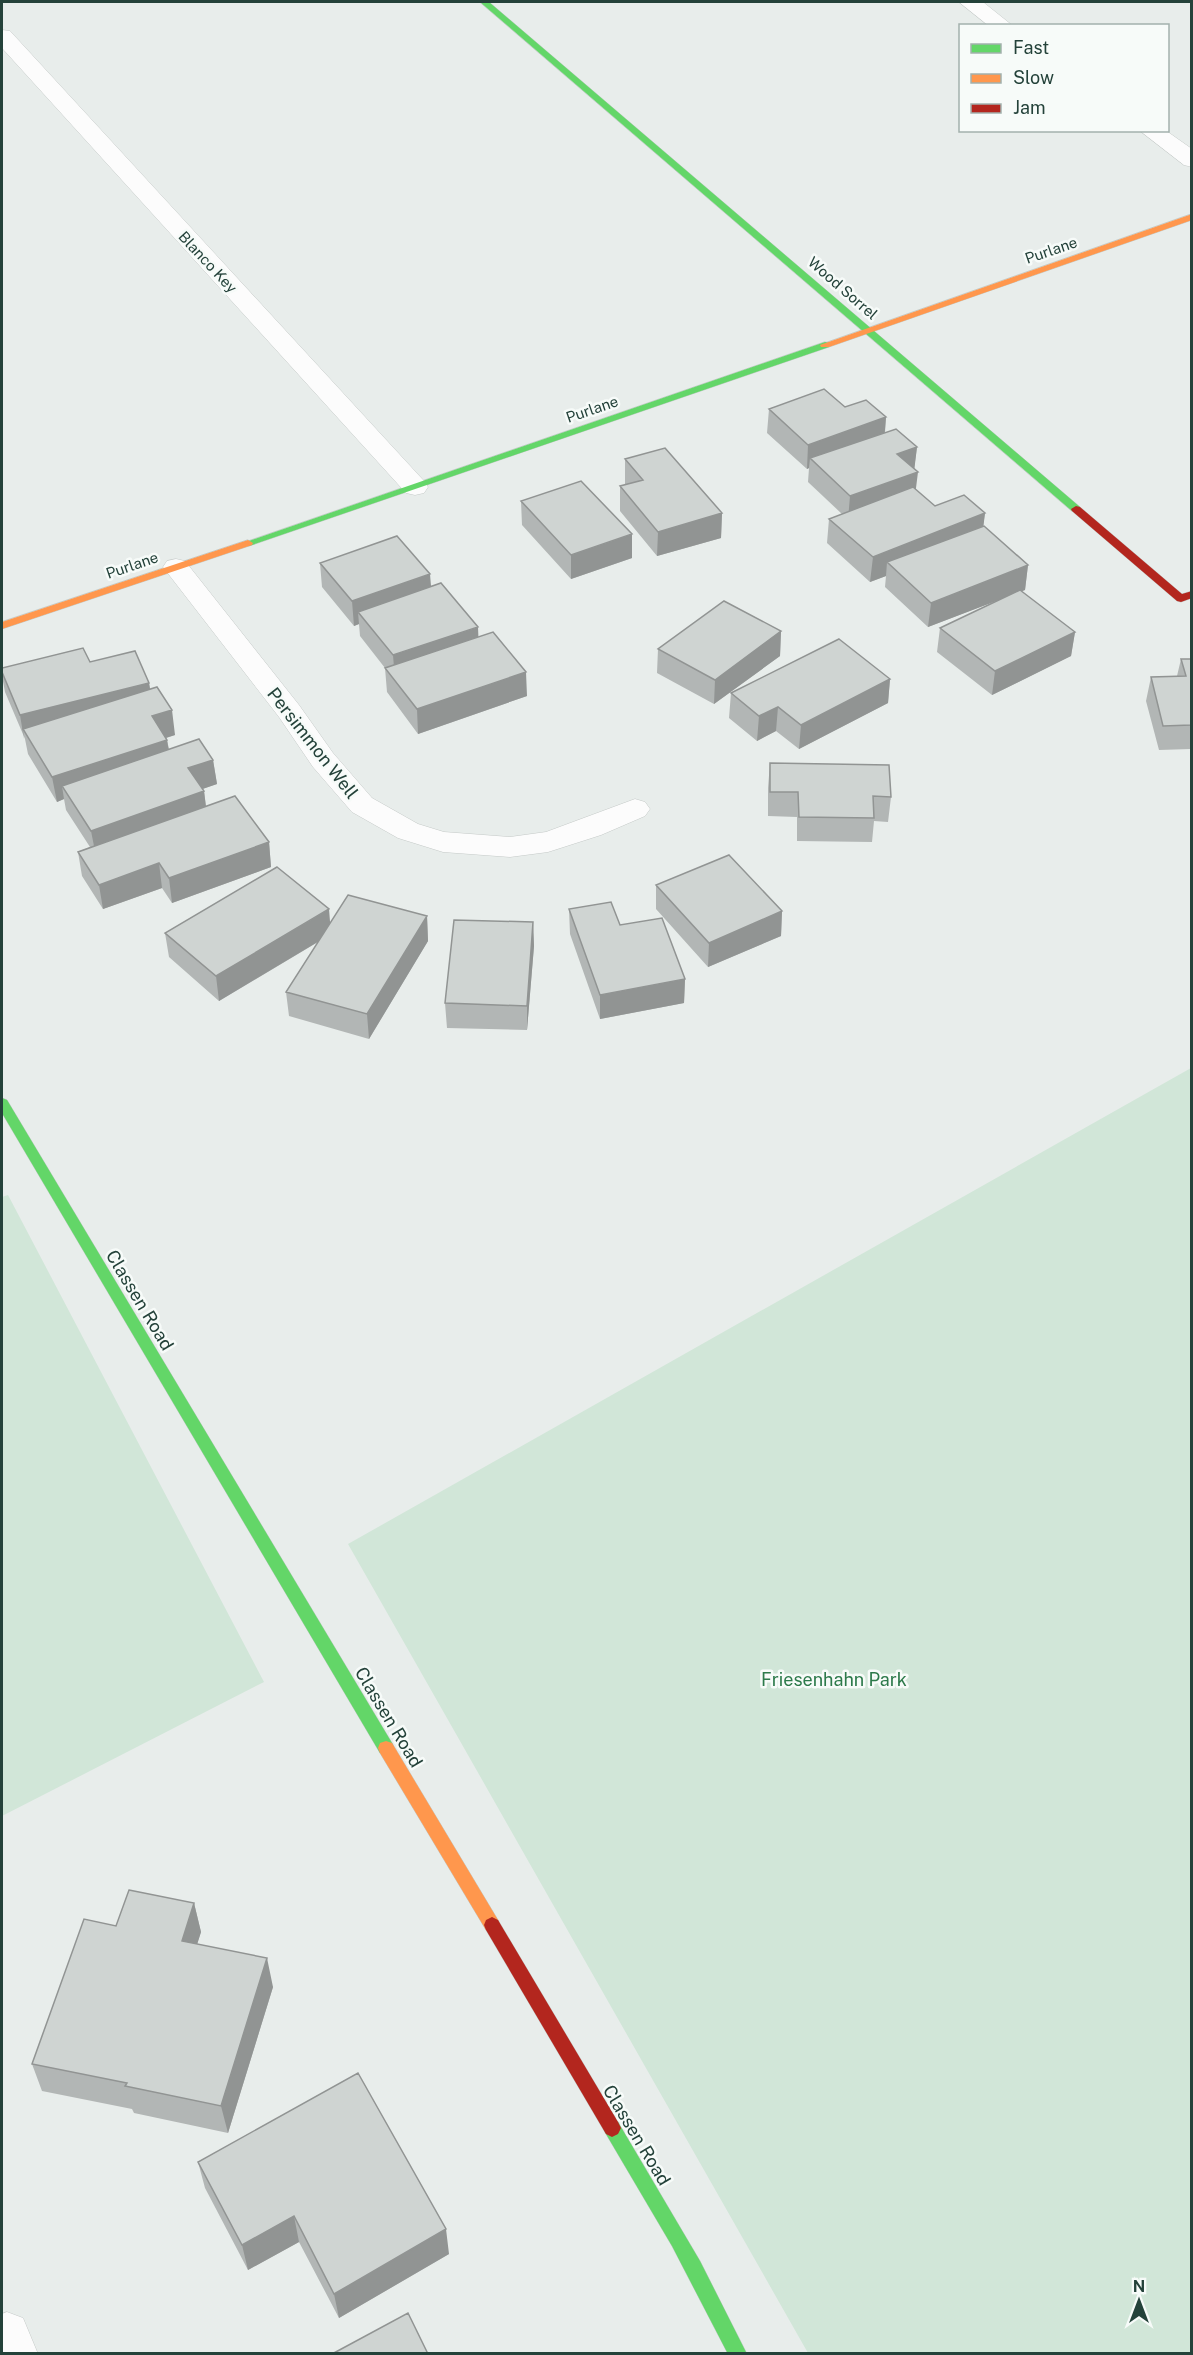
<svg xmlns="http://www.w3.org/2000/svg" width="1193" height="2355" viewBox="0 0 1193 2355" font-family="'Public Sans',sans-serif">
	<rect width="100%" height="100%" fill="#e8edeb"/>
	<path fill="#d1e6d8" d="M1191,1068V2353H808L348,1544Z
		M8,1195L264,1682L2,1816V1197Z"/>
	<g fill="none" stroke-linecap="round" stroke-linejoin="round">
		<defs>
			<path id="street" d="M959,2H983L1013,26H989Z
				M2,30L10,31L424,481L428,487L424,493L415,495L406,493L2,48Z
				M1139,130H1165L1192,149V167L1184,165Z
				M176,559L185,561L299,705L333,753L372,798L418,824L444,832L510,837L546,832L635,799L645,802L650,809L645,816L601,835L548,852L510,857L443,852L398,838L352,812L313,767L279,717L163,567L167,561Z
				M7,2312L23,2318L38,2354H2V2314Z"/>
			<path id="fast" d="M480,2H489L1080,507V511H1072Z
				M825,342L829,343V347L252,545L248,546L243,543Z
				M2,1098L7,1100L392,1743L394,1748L392,1753L386,1755L380,1753L2,1113Z
				M612,2119L618,2122L700,2261L747,2354H728L672,2246L606,2134L603,2128L606,2122Z"/>
			<path id="slow" d="M1192,214V220L829,347H821L820,345Z
				M248,540L253,543L252,545L2,629V622Z
				M386,1741L392,1743L498,1920L500,1925L498,1930L492,1933L486,1930L380,1753L378,1748L380,1743Z"/>
			<path id="jam" d="M1076,506L1080,507L1182,594L1192,591V598L1181,602L1177,601L1072,511L1071,509Z
				M492,1917L498,1920L618,2122L621,2128L618,2134L612,2137L606,2134L486,1930L484,1925L486,1920Z"/>
		</defs>
		<use href="#street" stroke="#c5cac8" stroke-width="1"/>
		<use href="#fast" stroke="#c3cbc8" stroke-width="1"/>
		<use href="#slow" stroke="#c3cbc8" stroke-width="1"/>
		<use href="#jam" stroke="#c3cbc8" stroke-width="1"/>
		<use href="#street" fill="#fcfcfc" fill-rule="evenodd"/>
		<use href="#fast" fill="#63d668" fill-rule="evenodd"/>
		<use href="#slow" fill="#ff974d" fill-rule="evenodd"/>
		<use href="#jam" fill="#b3261e" fill-rule="evenodd"/>
	</g>
	<path fill="#b2b6b5" d="M845,407L886,417L885,433L917,447L914,469L916,490L935,506L985,513L983,526L1028,565L1025,590L1021,591L1075,632L1071,656L992,695L937,652L940,628L1003,598L928,627L885,587L886,576L870,582L827,543L829,519L842,514L808,482L809,468L807,469L767,433L769,409Z
		M625,459L722,513L721,538L657,556L620,511V486L626,485L625,484Z
		M521,501L632,558L571,579L522,525Z
		M320,563L431,587L478,637L527,696L418,734L387,692L385,668L360,636L359,624L354,626L322,587Z
		M781,631L780,656L714,704L657,673L658,649Z
		M1181,659H1191V749L1159,750L1146,701L1151,677L1177,676Z
		M90,662L149,683L150,689L175,735L166,738L167,740L169,749L213,760L217,784L202,789L204,791L206,806L269,842L271,867L172,903L162,888L103,909L82,876L78,852L90,847L66,810L64,799L57,802L28,754L25,739L5,692L2,676V668Z
		M890,679L888,703L799,749L776,731L757,741L729,718L731,693Z
		M770,763L891,797L888,822L874,821L872,842L797,841V817L768,816V788Z
		M656,885L782,911L781,936L708,967L656,909Z
		M569,909L620,925L685,979L684,1003L600,1019L570,934Z
		M427,916L428,941L369,1039L289,1016L286,992L318,942L219,1001L169,957L165,933L330,923Z
		M533,922L534,946L527,1030L447,1028L445,1003Z
		M194,1903L201,1932L197,1944L273,1987L228,2133L134,2113L132,2109L42,2091L32,2064L116,1926Z
		M198,2162L449,2254L339,2318L299,2242L248,2270L205,2188Z"/>
	<path fill="#919493" d="M886,417L884,441L810,458L809,468L807,469L808,445Z
		M917,447L914,472L897,454Z
		M918,472L915,496L848,520L850,496Z
		M722,513L721,538L657,556L658,532Z
		M985,513L982,538L887,562L886,576L870,582L873,557Z
		M632,534V558L571,579V555Z
		M1028,565L1025,590L928,627L931,603Z
		M430,574L432,598L358,612L359,624L354,626L352,601Z
		M478,627L479,651L395,680L393,655Z
		M781,631L780,656L714,704L715,680Z
		M1075,632L1071,656L992,695L995,671Z
		M526,672L527,696L418,734L417,709Z
		M890,679L888,703L799,749L801,725Z
		M149,683L153,707L23,729L24,739L20,715Z
		M778,707L776,731L757,741L759,716Z
		M172,710L175,735L156,741L152,716Z
		M167,740L171,764L62,786L64,799L57,802L52,777Z
		M213,760L217,784L191,793L188,768Z
		M204,791L207,816L96,856L91,831Z
		M269,842L271,867L172,903L169,878Z
		M159,863L162,888L103,909L99,885Z
		M329,909L331,934L219,1001L216,976Z
		M782,911L781,936L708,967L709,943Z
		M427,916L428,941L369,1039L367,1014Z
		M533,922L534,946L527,1030V1006Z
		M685,979L684,1003L600,1019V995Z
		M194,1903L201,1932L189,1970L182,1941Z
		M267,1958L273,1987L228,2133L221,2106Z
		M294,2216L299,2242L248,2270L242,2245Z
		M446,2229L449,2254L339,2318L334,2294Z"/>
	<path fill="#cfd4d2" stroke="#919493" stroke-width="1.5" d="M824,389L845,407L866,400L886,417L808,445L769,409Z
		M896,429L917,447L897,454L918,472L850,496L810,458Z
		M665,448L722,513L658,532L620,486L643,480L625,459Z
		M581,481L632,534L571,555L521,501Z
		M913,487L935,506L964,495L985,513L873,557L829,519Z
		M984,526L1028,565L931,603L887,562Z
		M397,536L430,574L352,601L320,563Z
		M441,583L478,627L393,655L358,612Z
		M1020,590L1075,632L995,671L940,628Z
		M724,601L781,631L715,680L658,649Z
		M493,632L526,672L417,709L385,668Z
		M839,639L890,679L801,725L778,707L759,716L731,693Z
		M83,648L90,662L135,651L149,683L20,715L2,672V668Z
		M1181,659H1191V725L1163,726L1151,677L1186,676Z
		M157,687L172,710L152,716L167,740L52,777L23,729Z
		M199,739L213,760L188,768L204,791L91,831L62,786Z
		M770,763L889,765L891,797L873,796L874,818L799,817L798,792H770Z
		M235,796L269,842L169,878L159,863L99,885L78,852Z
		M729,855L782,911L709,943L656,885Z
		M277,867L329,909L216,976L165,933Z
		M348,895L427,916L367,1014L286,992Z
		M611,902L620,925L662,918L685,979L600,995L569,909Z
		M454,920L533,922L527,1006L445,1003Z
		M129,1890L194,1903L182,1941L267,1958L221,2106L125,2086L127,2083L32,2064L84,1919L116,1926Z
		M358,2073L446,2229L334,2294L294,2216L242,2245L198,2162Z
		M408,2313L428,2354H332Z"/>
	<g text-anchor="middle" dominant-baseline="central" stroke-width="5" stroke-linejoin="round" paint-order="stroke">
		<g font-size="15" fill="#24423a" stroke="#f7fbf9">
			<text transform="translate(1051 250) rotate(-19)">Purlane</text>
			<text transform="translate(208 262) rotate(47)">Blanco Key</text>
			<text transform="translate(843 288) rotate(41)">Wood Sorrel</text>
			<text transform="translate(592 409) rotate(-19)">Purlane</text>
			<text transform="translate(132 565) rotate(-19)">Purlane</text>
		</g>
		<g font-size="18" fill="#24423a" stroke="#f7fbf9">
			<text transform="translate(313 743) rotate(52)">Persimmon Well</text>
			<text transform="translate(140 1300) rotate(59)">Classen Road</text>
			<text transform="translate(389 1717) rotate(59)">Classen Road</text>
			<text transform="translate(637 2135) rotate(59)">Classen Road</text>
		</g>
		<g font-size="18" fill="#2d7a4b" stroke="#f7fbf9">
			<text x="834" y="1679">Friesenhahn Park</text>
		</g>
	</g>
	<rect width="1193" height="2355" fill="none" stroke="#24423a" stroke-width="6"/>
	<rect x="959" y="24" width="210" height="108" fill="#f7fbf9" stroke="#a3b1ad" stroke-width="1.5"/>
	<rect x="971" y="44" width="30" height="9" fill="#63d668" stroke="#a3b1ad" stroke-width="1.5"/>
	<text x="1013" y="54" font-size="18" fill="#24423a">Fast</text>
	<rect x="971" y="74" width="30" height="9" fill="#ff974d" stroke="#a3b1ad" stroke-width="1.5"/>
	<text x="1013" y="84" font-size="18" fill="#24423a">Slow</text>
	<rect x="971" y="104" width="30" height="9" fill="#b3261e" stroke="#a3b1ad" stroke-width="1.5"/>
	<text x="1013" y="114" font-size="18" fill="#24423a">Jam</text>
	<g transform="translate(1139 2301)" stroke="#f7fbf9" stroke-width="4.5" paint-order="stroke">
	<path d="M0-4.5L10 22L0 15L-10 22Z" fill="#24423a"/>
	<text y="-9" font-size="16" font-weight="bold" text-anchor="middle" fill="#24423a">N</text>
	</g>
</svg>
